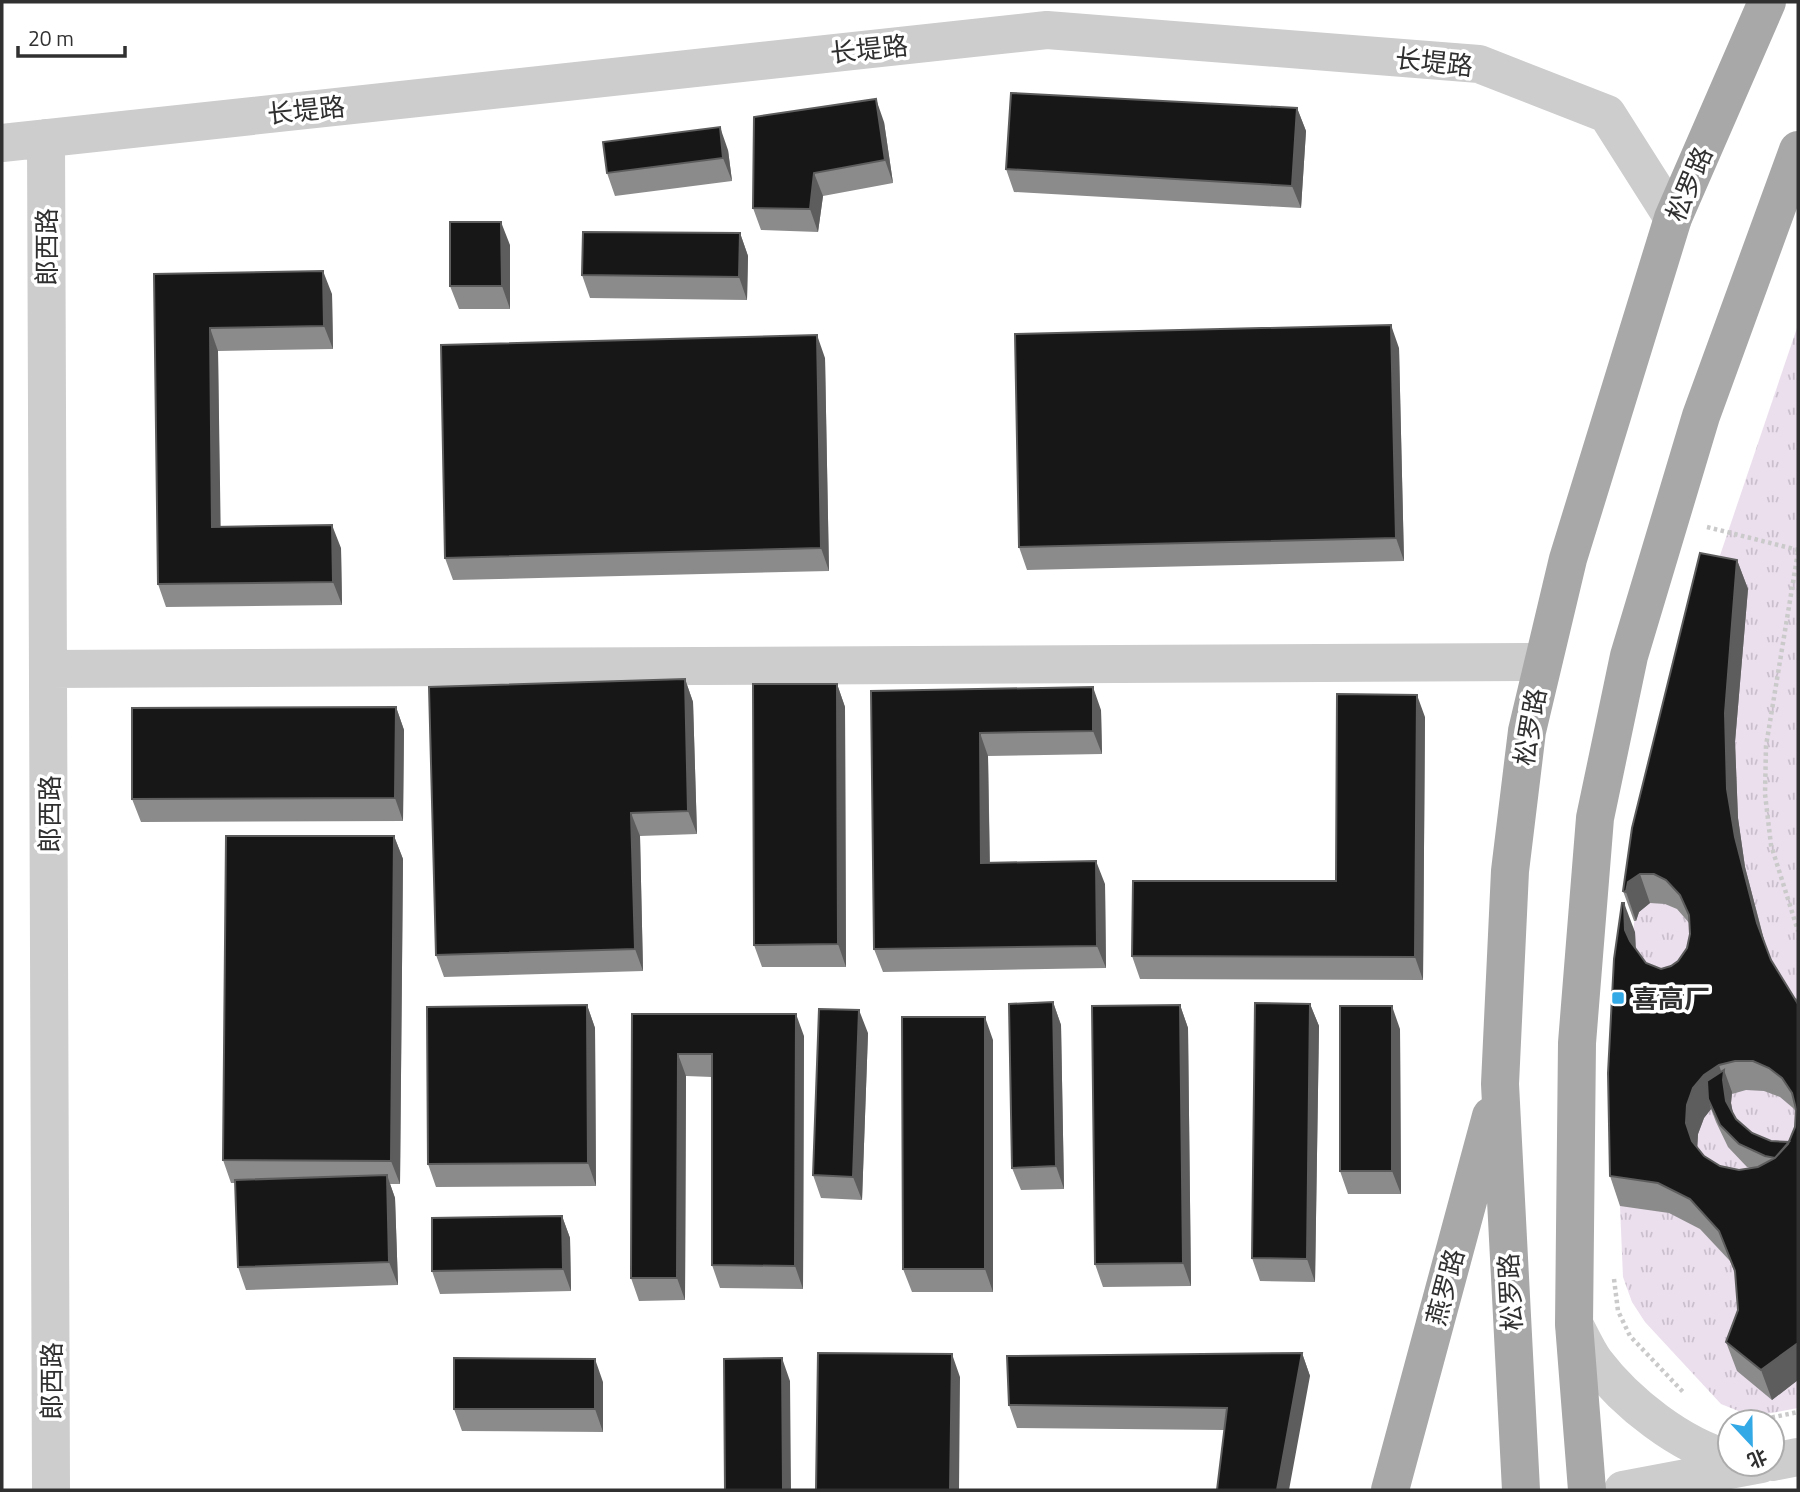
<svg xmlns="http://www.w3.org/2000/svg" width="1800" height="1492" viewBox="0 0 1800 1492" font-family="'Titillium Web','Noto Sans SC',sans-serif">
	<defs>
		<pattern id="grass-tufts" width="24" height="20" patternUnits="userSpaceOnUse" patternTransform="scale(1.75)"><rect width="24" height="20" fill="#ebdeed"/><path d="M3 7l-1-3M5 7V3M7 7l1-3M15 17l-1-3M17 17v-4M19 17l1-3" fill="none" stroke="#cabfcc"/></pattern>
	</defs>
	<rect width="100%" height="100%" fill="#fff"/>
	<path fill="url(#grass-tufts)" d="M1798,325V1408L1766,1414L1741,1412L1721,1404L1645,1322L1632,1302L1623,1277L1620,1206L1625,989L1643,858L1711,582Z"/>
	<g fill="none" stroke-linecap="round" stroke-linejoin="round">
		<path stroke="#cacaca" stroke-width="4.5" stroke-dasharray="3.5 3.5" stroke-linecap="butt" d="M1707,527L1798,550
			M1798,552L1766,746L1765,794L1771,845L1798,931
			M1614,1279L1618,1311L1630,1336L1684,1393
			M1737,1420L1755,1421L1798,1412"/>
		<path stroke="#cdcdcd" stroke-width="38" d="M46,138L51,1490
			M2,143L1047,30L1479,64L1607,114L1673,218
			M48,669L1543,662
			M1574,1324C1581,1337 1587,1351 1595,1362C1626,1403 1681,1446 1730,1459
			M1772,1462L1798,1457
			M1623,1490L1761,1464"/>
		<path stroke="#a8a8a8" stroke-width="38" d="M1390,1490L1491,1116
			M1521,1490L1500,1084L1510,871L1527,731L1568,559L1673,218L1767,2
			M1587,1490L1574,1324L1577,1043L1595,818L1629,656L1701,416L1798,150"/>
	</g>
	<path fill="#8b8b8b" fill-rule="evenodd" d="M1297,108L1306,131L1301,208L1014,192L1006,169Z
		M884,122L893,183L823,196L818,232L761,230L753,208Z
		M728,150L732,181L615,196L607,173Z
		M740,233L748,256L747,300L590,298L582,275Z
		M510,245V309H459L450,286Z
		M154,274L332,294L333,349L218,351L220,527L341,548L342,605L166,607L158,584Z
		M1399,348L1404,561L1027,570L1019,547Z
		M825,358L829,571L453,580L445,558Z
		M1737,560L1748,589L1735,742L1738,818L1745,867L1766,947L1771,960L1794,998L1798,999V1380L1772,1400L1737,1371L1726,1342L1738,1310L1736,1275L1730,1261L1700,1229L1669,1213L1620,1206L1610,1176L1635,932L1636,949L1646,963L1661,969L1671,966L1678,961L1687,948L1690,934V924L1677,909L1665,904L1650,903L1639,912L1636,921H1634L1623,891ZM1746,1090L1764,1091L1780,1097L1793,1108L1796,1112L1795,1127L1789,1142L1771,1141L1752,1133L1736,1119L1733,1113L1731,1103L1732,1094ZM1711,1109L1716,1122L1728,1147L1747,1167L1750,1168L1739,1170L1720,1166L1704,1156L1697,1148L1698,1134L1704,1118Z
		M685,679L693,702L697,834L640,836L643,971L444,977L436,955Z
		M837,684L845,707L846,967H762L754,945Z
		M871,691L1101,710L1102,754L988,756L990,863L1105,884L1106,968L883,972L874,949Z
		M396,707L404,730L403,821L141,822L132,799Z
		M1425,717L1423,980L1140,979L1132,956L1336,881Z
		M394,836L403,859L400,1184H390L395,1198L398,1285L246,1290L238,1267L235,1183H231L223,1160Z
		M1053,1002L1061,1025L1064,1189L1021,1190L1012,1168Z
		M1310,1004L1319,1026L1315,1282L1260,1281L1252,1258Z
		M587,1005L595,1028L596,1186L436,1187L428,1164Z
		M1180,1005L1188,1028L1191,1286L1103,1287L1095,1264Z
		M632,1014L804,1036L803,1289L720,1288L712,1265V1077L686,1076L685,1300L639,1301L631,1278Z
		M1400,1029L1401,1194H1348L1340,1171Z
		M868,1033L862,1200L821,1198L813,1175Z
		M993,1040V1292H912L903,1269Z
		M562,1216L570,1238L571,1291L440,1294L432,1271Z
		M1302,1353L1310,1376L1224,1430L1017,1428L1009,1405Z
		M603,1382V1432L462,1431L454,1409Z"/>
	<path fill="#5d5d5d" d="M876,99L884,122L893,183L885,160Z
		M1297,108L1306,131L1301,208L1292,186Z
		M720,127L728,150L732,181L723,158Z
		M814,173L823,196L818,232L810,209Z
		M501,222L510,245V309L502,286Z
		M740,233L748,256L747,300L739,277Z
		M323,271L332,294L333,349L324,326Z
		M1391,325L1399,348L1404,561L1396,538Z
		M210,328L218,351L221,550L212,527Z
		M817,335L825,358L829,571L821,548Z
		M332,525L341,548L342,605L333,582Z
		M1737,560L1748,589L1735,742L1738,818L1745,867L1767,952L1757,923L1735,837L1727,789L1725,713Z
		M685,679L693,702L697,834L688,811Z
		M837,684L845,707L846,967L838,944Z
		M1093,687L1101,710L1102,754L1093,731Z
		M1417,695L1425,717L1423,980L1415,957Z
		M396,707L404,730L403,821L395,798Z
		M980,733L988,756L990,886L981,863Z
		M631,813L640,836L643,971L635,949Z
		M394,836L403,859L400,1184L391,1161Z
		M1096,861L1105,884L1106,968L1097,946Z
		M1640,874L1650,903L1639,912L1636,921L1626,892L1628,882Z
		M1624,903L1635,932L1636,959L1625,930Z
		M1053,1002L1061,1025L1064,1189L1056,1166Z
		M1310,1004L1319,1026L1315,1282L1307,1259Z
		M587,1005L595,1028L596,1186L588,1163Z
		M1180,1005L1188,1028L1191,1286L1183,1263Z
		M1392,1006L1400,1029L1401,1194L1392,1171Z
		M859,1010L868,1033L862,1200L853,1177Z
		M796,1014L804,1036L803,1289L795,1266Z
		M985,1017L993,1040V1292L985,1269Z
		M678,1054L686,1076L685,1300L677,1278Z
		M1719,1065L1723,1077L1724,1070L1732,1092L1731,1103L1735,1124L1708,1099L1711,1109L1704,1118L1698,1134L1697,1153L1686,1123L1687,1105L1693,1088L1704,1075Z
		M387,1175L395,1198L398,1285L389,1262Z
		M562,1216L570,1238L571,1291L563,1269Z
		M1796,1344L1798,1349V1380L1772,1400L1761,1370Z
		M1302,1353L1310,1376L1289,1490H1277Z
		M952,1354L960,1377L959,1490H950Z
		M782,1358L790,1381L791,1490H783Z
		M595,1359L603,1382V1432L595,1409Z"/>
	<path fill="#171717" stroke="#5d5d5d" stroke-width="2" fill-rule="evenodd" d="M1011,93L1297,108L1292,186L1006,169Z
		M876,99L885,160L814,173L810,209L753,208L754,117Z
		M720,127L723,158L607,173L603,142Z
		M450,222H501L502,286H450Z
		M583,232L740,233L739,277L582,275Z
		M323,271L324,326L210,328L212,527L332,525L333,582L158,584L154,274Z
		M1391,325L1396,538L1019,547L1015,334Z
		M817,335L821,548L445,558L441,345Z
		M1700,553L1737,560L1725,713L1727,789L1735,837L1757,923L1771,960L1798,1004V1343L1761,1370L1726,1342L1738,1310L1735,1271L1719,1231L1690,1199L1658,1183L1610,1176L1608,1073L1614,959L1622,903H1624L1625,930L1630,941L1646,963L1661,969L1671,966L1678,961L1687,948L1690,934L1689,915L1680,895L1666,880L1654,874H1640L1628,882L1626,892L1623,891L1632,828ZM1735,1061H1753L1769,1068L1782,1078L1792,1093L1796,1109L1795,1127L1788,1144L1775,1158L1758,1167L1739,1170L1720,1166L1704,1156L1692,1141L1686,1123L1687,1105L1693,1088L1704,1075L1719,1065Z
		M685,679L688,811L631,813L635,949L436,955L429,687Z
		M753,684H837L838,944L754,945Z
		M1093,687V731L980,733L981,863L1096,861L1097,946L874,949L871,691Z
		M1337,694L1417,695L1415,957L1132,956L1133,881H1336Z
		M396,707L395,798L132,799V708Z
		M226,836H394L391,1161L223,1160Z
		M1053,1002L1056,1166L1012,1168L1009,1004Z
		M1255,1003L1310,1004L1307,1259L1252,1258Z
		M587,1005L588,1163L428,1164L427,1007Z
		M1180,1005L1183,1263L1095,1264L1092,1006Z
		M1340,1006H1392V1171H1340Z
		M819,1009L859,1010L853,1177L813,1175Z
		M632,1014H796L795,1266L712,1265V1054H678L677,1278H631Z
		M902,1017H985V1269H903Z
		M1724,1070L1723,1080L1726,1101L1736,1119L1752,1133L1771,1141L1789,1142L1775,1158L1765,1156L1739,1144L1720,1125L1708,1099L1707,1081Z
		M387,1175L389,1262L238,1267L235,1180Z
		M562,1216L563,1269L432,1271V1218Z
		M818,1353L952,1354L950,1490H816Z
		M1302,1353L1277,1490H1217L1227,1408L1009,1405L1007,1356Z
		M454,1358L595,1359V1409H454Z
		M782,1358L783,1490H725L724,1359Z"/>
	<rect fill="#33a9e5" stroke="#fff" stroke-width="2.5" x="1611" y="991" width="14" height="14" rx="3.5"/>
	<g text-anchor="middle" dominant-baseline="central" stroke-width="7" stroke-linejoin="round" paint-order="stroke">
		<g font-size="26" fill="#303030" stroke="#fff">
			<text transform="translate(869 49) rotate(-6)">长堤路</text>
			<text transform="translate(1434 62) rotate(6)">长堤路</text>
			<text transform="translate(306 110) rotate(-6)">长堤路</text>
			<text transform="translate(1689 184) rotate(-67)">松罗路</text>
			<text transform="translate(46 247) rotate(-90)">郎西路</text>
			<text transform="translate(1530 727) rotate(-80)">松罗路</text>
			<text transform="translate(49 814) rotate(-90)">郎西路</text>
			<text transform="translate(1445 1287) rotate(-75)">燕罗路</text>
			<text transform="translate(1510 1292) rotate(-93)">松罗路</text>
			<text transform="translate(51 1381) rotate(-90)">郎西路</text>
		</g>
		<g font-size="26" font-weight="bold" fill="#303030" stroke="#fff" text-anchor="start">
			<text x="1632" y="998">喜高厂</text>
		</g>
	</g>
	<rect width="1800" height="1492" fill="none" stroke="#303030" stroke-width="7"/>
	<g transform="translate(1751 1443) rotate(158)"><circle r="33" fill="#ffffff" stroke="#acacac" stroke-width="2"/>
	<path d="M0-5L12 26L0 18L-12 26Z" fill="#33a9e5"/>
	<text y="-10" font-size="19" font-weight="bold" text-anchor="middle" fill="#303030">北</text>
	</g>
	<path d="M18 46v10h107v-10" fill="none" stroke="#303030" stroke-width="3.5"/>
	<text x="28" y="46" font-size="21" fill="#303030" stroke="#ffffff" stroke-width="5" paint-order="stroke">20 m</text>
</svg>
